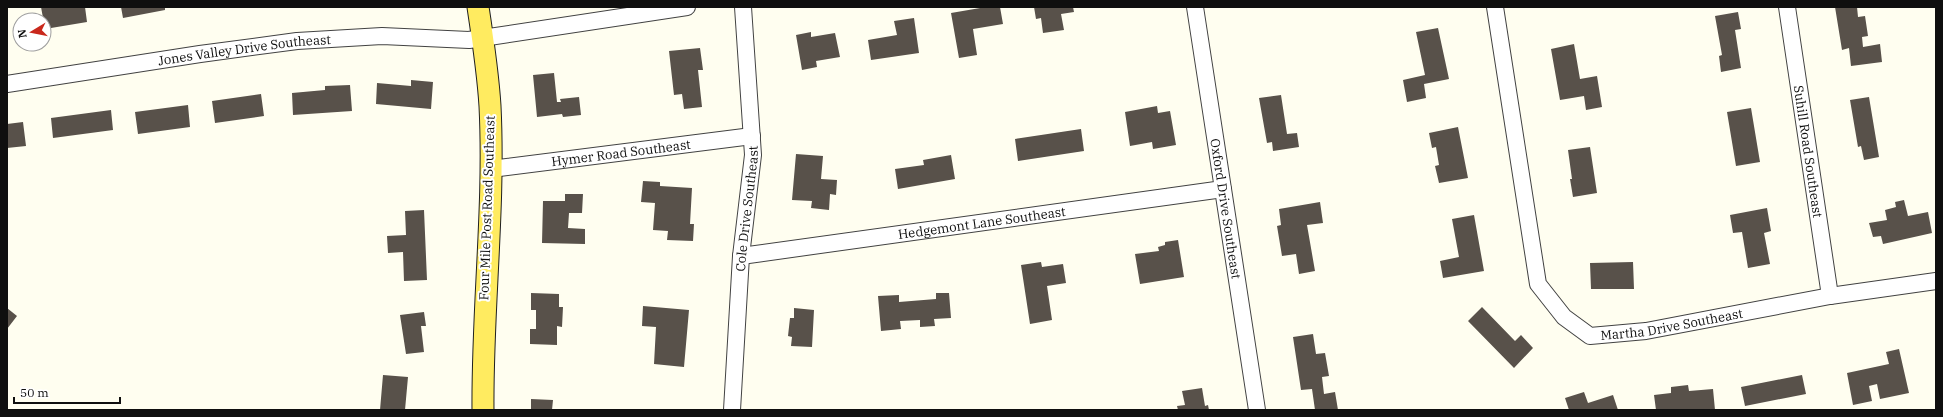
<svg xmlns="http://www.w3.org/2000/svg" width="1943" height="417" viewBox="0 0 1943 417" font-family="'IBM Plex Serif',serif">
	<rect width="100%" height="100%" fill="#fffef0"/>
	<path fill="#58514a" d="M41,7H85L87,22L45,29Z
		M121,7H165V10L123,18Z
		M986,7H1000L1003,24L973,29L977,55L959,58L951,13Z
		M1034,7H1073L1074,12L1061,14L1064,30L1043,33L1041,18L1036,19Z
		M1835,7H1857L1858,17L1865,16L1868,36L1862,37L1863,47L1880,44L1882,62L1851,66L1849,48L1842,50Z
		M1738,12L1741,29L1735,30L1741,68L1721,72L1719,56L1722,55L1715,16Z
		M914,18L919,53L871,60L868,40L897,35L894,21Z
		M1438,28L1449,79L1424,84L1426,98L1407,102L1403,80L1425,75L1416,32Z
		M811,32V37L835,33L840,57L816,61L817,67L802,70L796,35Z
		M1574,44L1580,79L1597,76L1602,107L1586,110L1584,96L1560,100L1551,49Z
		M700,48L703,70H698L702,107L684,109L682,94L674,95L669,51Z
		M554,73L557,102H561L560,99L579,97L581,115L563,117L562,114L537,117L533,75Z
		M411,80L433,82L431,109L376,104L377,83L411,86Z
		M350,85L352,111L293,115L292,93L325,90V86Z
		M261,94L264,116L215,123L212,101Z
		M1281,95L1287,134L1297,133L1299,147L1273,151L1272,142L1267,143L1259,98Z
		M1869,97L1879,157L1864,160L1861,146L1858,147L1850,100Z
		M188,105L190,127L138,134L135,112Z
		M1157,106L1158,113L1170,111L1176,145L1153,149L1152,142L1130,146L1125,112Z
		M1751,108L1760,162L1736,166L1727,112Z
		M111,110L113,130L53,138L51,118Z
		M23,122L26,146L7,148V124Z
		M1458,127L1468,178L1439,183L1435,166L1439,165L1436,147L1432,148L1429,133Z
		M1081,129L1084,151L1018,161L1015,139Z
		M1590,147L1597,193L1573,197L1570,179H1572L1568,150Z
		M796,154L823,156L821,179L837,180L836,195L830,194L829,210L811,208L812,201L792,200Z
		M951,155L955,179L898,189L895,169L924,165L923,160Z
		M643,181L660,182V186L692,188L690,224H694L693,241L667,240L668,231L653,230L655,203L641,202Z
		M565,194H583L582,213H569L568,228L585,229V244L542,243L543,201H565Z
		M1904,200L1908,216L1928,212L1932,233L1883,244L1881,236L1873,237L1869,223L1887,220L1885,210L1896,207L1895,202Z
		M1320,202L1323,223L1307,225L1315,271L1299,274L1296,254L1282,256L1277,226L1281,225L1279,209Z
		M1767,208L1771,231L1764,233L1770,264L1748,268L1742,232L1733,233L1730,215Z
		M424,210L427,280L404,281L403,252L388,253L387,236L406,235L405,211Z
		M1474,215L1484,271L1443,278L1440,261L1459,257L1452,219Z
		M1178,240L1184,277L1140,284L1135,254L1159,251L1158,247L1165,245V242Z
		M1041,262L1042,267L1063,264L1066,283L1047,286L1052,320L1030,324L1021,265Z
		M1633,262L1634,289H1591L1590,263Z
		M531,293L559,294V307H563L562,327L557,326V345L530,344V329H536V310H531Z
		M936,293H949L951,318L934,319L935,326L920,327V320L900,321L901,329L881,331L878,296L899,295V302L936,299Z
		M643,306L689,310L684,367L654,364L656,327L642,326Z
		M1482,307L1515,341L1521,335L1533,348L1514,368L1468,321Z
		M7,308L17,316L7,329Z
		M794,308L814,310L812,347L791,346L792,337L788,336L790,318H794Z
		M424,312L426,326H421L424,352L406,354L400,315Z
		M1313,334L1316,354L1325,353L1329,376L1322,377L1324,394L1335,392L1338,410H1315L1312,389L1301,390L1293,337Z
		M1899,349L1909,393L1880,399L1877,384L1869,386L1872,401L1853,405L1847,373L1889,364L1886,352Z
		M383,375L408,377L405,410H380Z
		M1802,375L1806,394L1745,406L1741,387Z
		M1688,385L1689,391L1713,389L1715,410H1656L1654,395L1671,393V387Z
		M1202,388L1205,406L1208,405L1209,410H1178L1177,406L1185,405L1182,391Z
		M1584,392L1588,403L1613,395L1618,410H1569L1565,398Z
		M531,399L553,400L552,410H531Z"/>
	<g fill="none" stroke-linecap="round" stroke-linejoin="round">
		<defs>
			<g id="minor">
				<path id="s1" d="M1195,7L1257,410"/>
				<path id="s2" d="M1495,7L1538,284L1564,317L1590,336L1646,331L1830,296L1936,281"/>
				<path id="s3" d="M1787,7L1830,296"/>
				<path id="s4" d="M7,84L200,54L297,41L382,36L469,40L687,7"/>
				<path id="s5" d="M491,169L752,136"/>
				<path id="s6" d="M741,256L1223,189"/>
				<path id="s7" d="M732,410L741,256L753,155L743,7"/>
			</g>
			<path id="major" d="M478,7C483,40 488,73 490,106C495,208 482,309 483,410"/>
		</defs>
		<use href="#minor" stroke="#424242" stroke-width="18"/>
		<use href="#major" stroke="#202020" stroke-width="23"/>
		<use href="#minor" stroke="#fff" stroke-width="16"/>
		<use href="#major" stroke="#ffeb60" stroke-width="21"/>
	</g>
	<g text-anchor="middle" dominant-baseline="central" stroke-width="4" stroke-linejoin="round" paint-order="stroke">
		<g font-size="13" fill="#0f0f0f" stroke="#fff">
			<text stroke="none"><textPath href="#s4" startOffset="240">Jones Valley Drive Southeast</textPath></text>
			<text stroke="none"><textPath href="#s3" startOffset="146">Suhill Road Southeast</textPath></text>
			<text stroke="none"><textPath href="#s5" startOffset="131">Hymer Road Southeast</textPath></text>
			<text transform="translate(487 208) rotate(-88)">Four Mile Post Road Southeast</text>
			<text stroke="none"><textPath href="#s7" startOffset="202">Cole Drive Southeast</textPath></text>
			<text stroke="none"><textPath href="#s1" startOffset="204">Oxford Drive Southeast</textPath></text>
			<text stroke="none"><textPath href="#s6" startOffset="243">Hedgemont Lane Southeast</textPath></text>
			<text stroke="none"><textPath href="#s2" startOffset="437">Martha Drive Southeast</textPath></text>
		</g>
	</g>
	<rect width="1943" height="417" fill="none" stroke="#0f0f0f" stroke-width="16"/>
	<g transform="translate(32 32) rotate(260)"><circle r="19" fill="#ffffff" stroke="#9f9f9f"/>
	<path d="M0-3L7 15L0 10L-7 15Z" fill="#c9281c"/>
	<text y="-6" font-size="11" font-weight="bold" text-anchor="middle" fill="#0f0f0f">N</text>
	</g>
	<path d="M14 397v6h106v-6" fill="none" stroke="#0f0f0f" stroke-width="2"/>
	<text x="20" y="397" font-size="12" fill="#0f0f0f" stroke="#ffffff" stroke-width="3" paint-order="stroke">50 m</text>
</svg>
